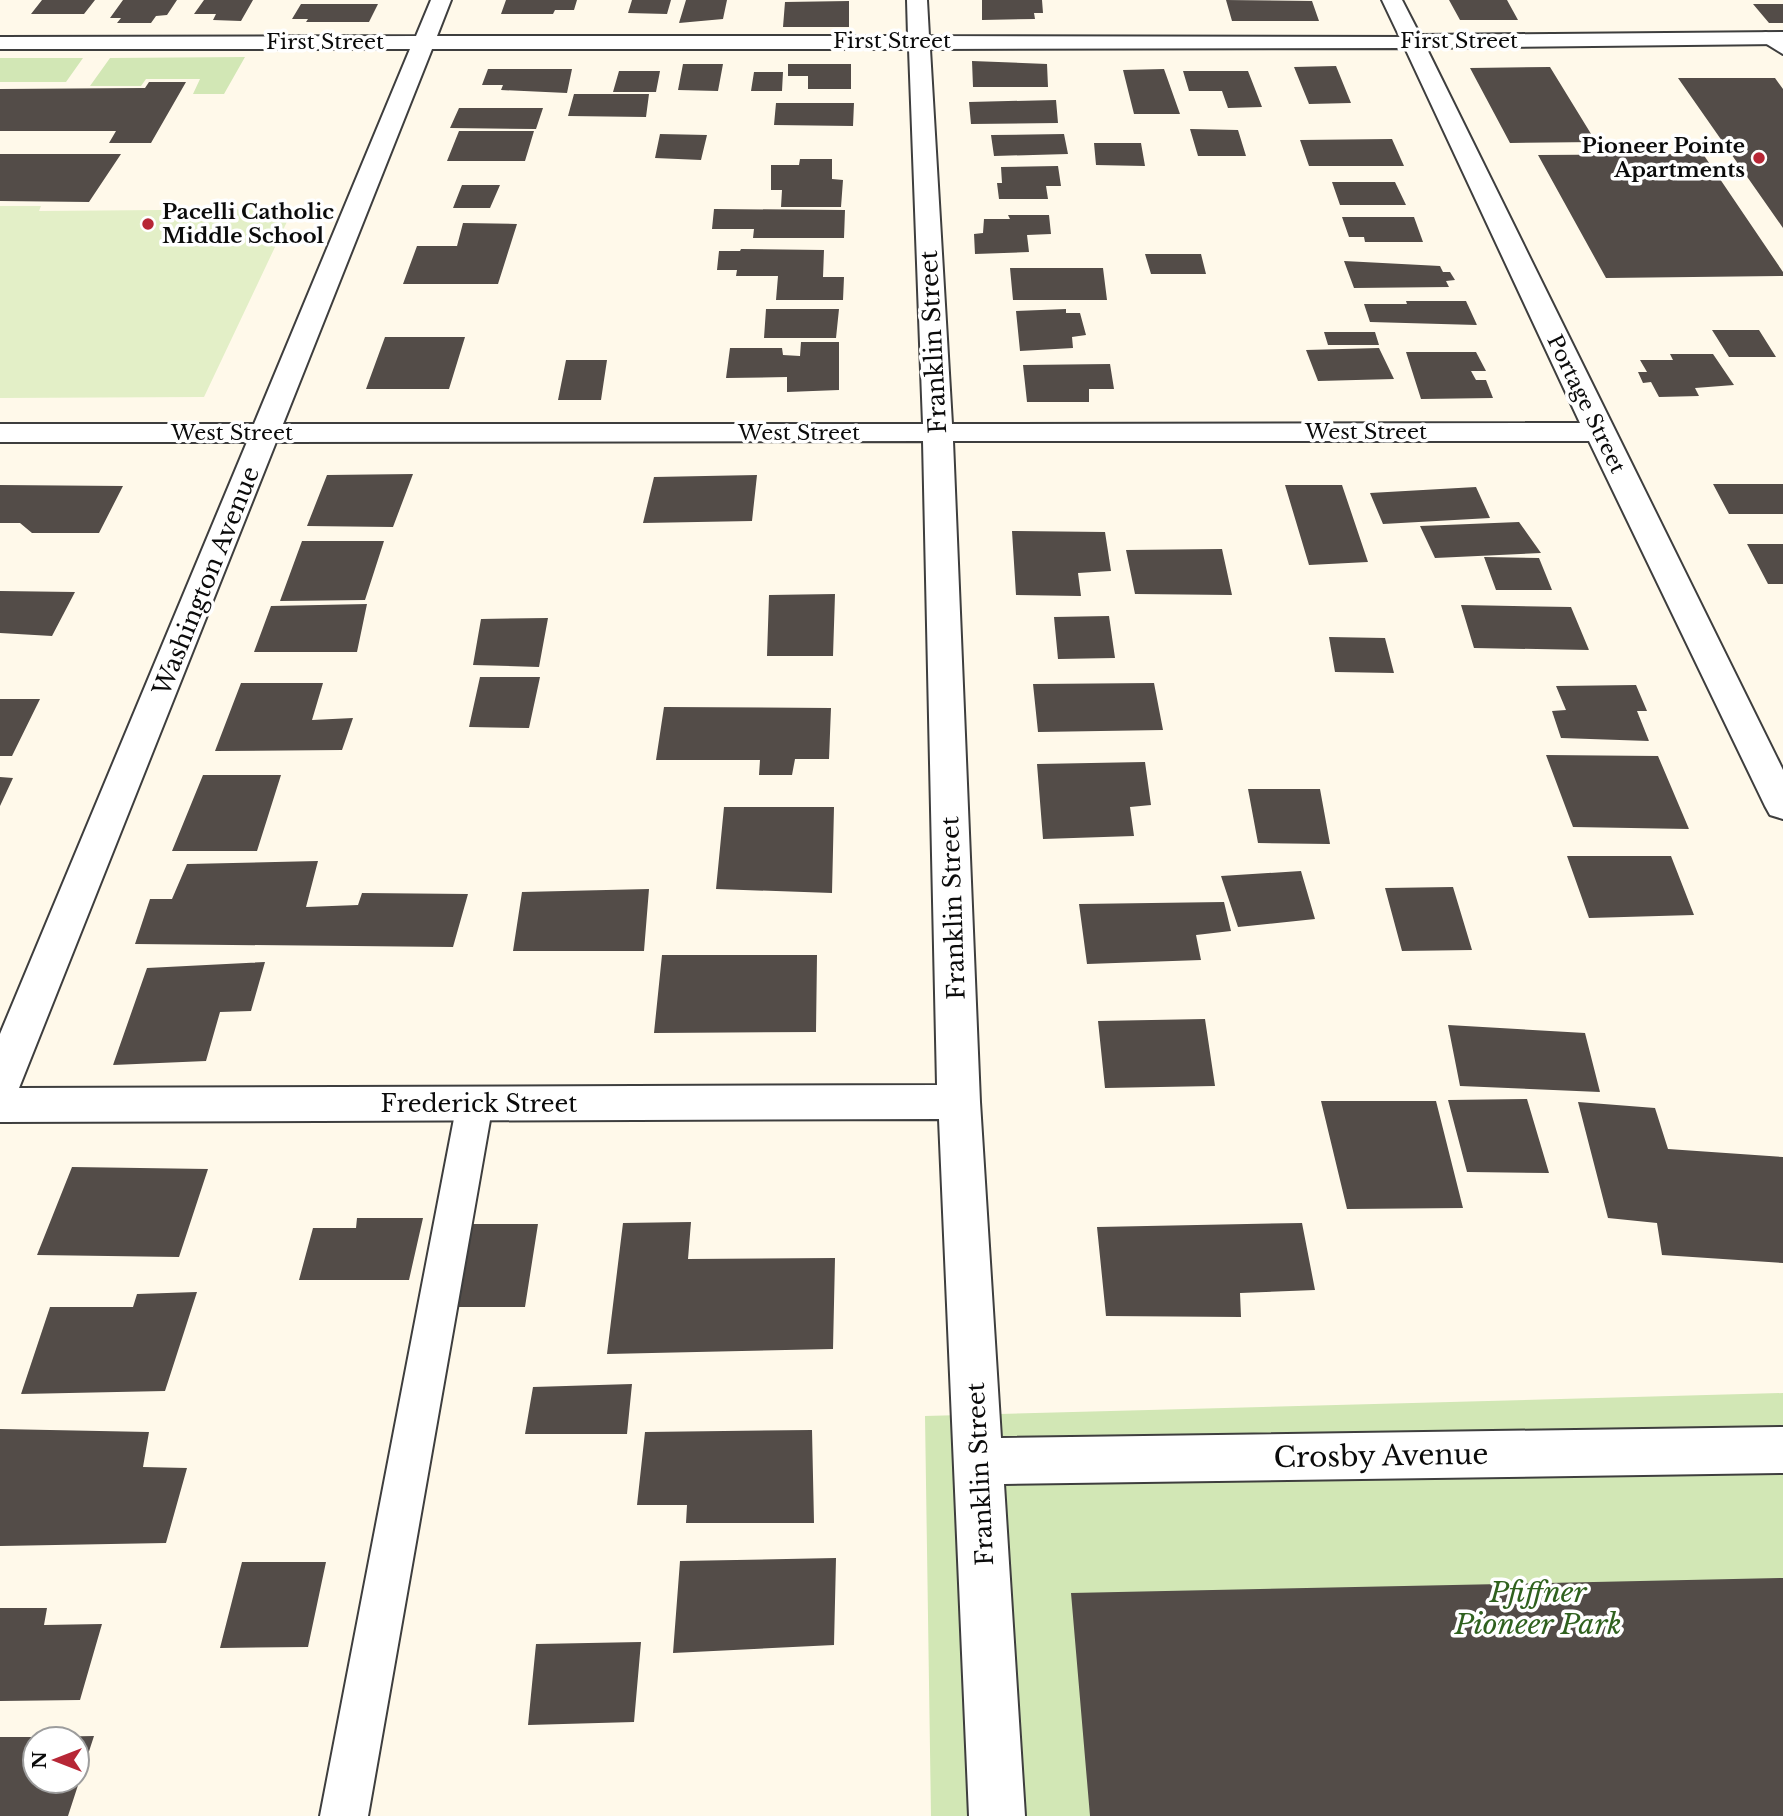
<svg xmlns="http://www.w3.org/2000/svg" width="1783" height="1816" viewBox="0 0 1783 1816" font-family="'Libre Baskerville',serif">
	<rect width="100%" height="100%" fill="#fff9ea"/>
	<path fill="#d2e7b5" d="M245,57L224,94H193L200,79H146L141,86H90L110,58Z
		M0,58H83L66,82H0Z
		M1783,1393V1816H931L925,1416Z"/>
	<path fill="#e3efc7" d="M0,206H41L39,211L293,209L204,397L0,398Z"/>
	<path fill="#534c48" d="M42,0H95L84,14H31Z
		M123,0H177L167,15L156,16L151,23H117L121,18H110Z
		M204,0H253L241,21L213,20L216,14H194Z
		M506,0H577L574,10H555L553,14H501Z
		M632,0H671L667,14L628,13Z
		M686,0H727L723,19L679,23Z
		M982,0H1042L1043,13H1034L1035,19L982,20Z
		M1226,0L1312,1L1319,21H1232Z
		M1449,0H1507L1518,20H1460Z
		M849,1V27H783L785,2Z
		M301,4H378L369,22H306L308,19H292Z
		M1753,4H1783V23H1769Z
		M972,61L1047,64L1048,87H973Z
		M683,64H723L718,91L678,90Z
		M788,64H851V89H808V76H788Z
		M1336,66L1351,103L1309,104L1294,67Z
		M1550,67L1596,142L1510,143L1470,68Z
		M488,69H572L567,93L501,90L503,85H482Z
		M1164,69L1180,114H1134L1123,70Z
		M619,71H660L656,92H613Z
		M1183,71H1248L1262,107L1228,108L1222,91H1189Z
		M754,72H783L782,91H751Z
		M1678,78H1775L1783,89V228Z
		M149,82H186L151,143H109L116,131H0V89L145,88Z
		M574,94H649L646,117L568,116Z
		M1056,100L1058,123L971,124L969,102Z
		M776,103H854L853,126L774,125Z
		M459,108H543L536,129L450,128Z
		M1190,129L1238,130L1246,156H1198Z
		M459,131H534L525,161H447Z
		M660,134L707,135L701,160L655,158Z
		M1064,134L1068,154L994,156L991,135Z
		M1392,139L1404,166H1309L1300,140Z
		M1094,143H1141L1145,166L1096,165Z
		M0,154H121L89,202L0,201Z
		M1703,154L1783,272V276L1606,278L1538,155Z
		M800,159H832V179L843,180L841,207H781L782,190H771V165H799Z
		M1058,166L1061,186H1046L1048,199H999L997,183H1002L1001,167Z
		M1332,182H1395L1406,205H1340Z
		M462,185H500L490,208H453Z
		M714,209L845,210L844,238H753L754,229H712Z
		M1008,215H1049L1051,234L1027,235L1029,252L975,254L974,234L983,233L984,219H1010Z
		M1342,217H1414L1423,242H1365L1364,237H1349Z
		M463,223L517,224L498,284H403L417,246H457Z
		M741,249L824,250L823,277H844L843,300H776L778,276H736L737,270H717L719,251H740Z
		M1145,254H1201L1206,274H1151Z
		M1344,261L1440,266L1443,272H1450L1455,280L1446,281L1449,287L1354,288Z
		M1010,268H1103L1107,300H1013Z
		M1406,301H1466L1477,325L1370,322L1364,304H1407Z
		M766,309H839L836,338H764Z
		M1066,309V313H1080L1086,335L1072,337L1073,348L1020,351L1016,311Z
		M1712,330H1759L1776,357H1729Z
		M1324,332H1375L1379,345H1328Z
		M385,337H465L449,389H366Z
		M801,342H839V390L787,392V377L726,378L730,348H782L783,355L800,356Z
		M1379,348L1394,379L1318,381L1306,350Z
		M1406,352H1476L1486,371H1471L1476,380H1486L1493,398L1421,399Z
		M1670,354H1713L1734,385L1695,388L1699,396L1659,397L1651,382L1643,383L1638,372H1647L1640,360H1673Z
		M566,360H607L601,400H558Z
		M1110,364L1114,389H1089V402H1027L1023,365Z
		M413,474L393,527L307,526L327,475Z
		M757,475L752,521L643,523L654,477Z
		M1713,484H1783V514H1729Z
		M0,485L123,486L99,533H32L20,523H0Z
		M1285,485H1342L1368,562L1309,565Z
		M1476,487L1490,518L1383,524L1370,493Z
		M1519,522L1541,553L1435,558L1420,526Z
		M1012,531L1105,532L1111,571L1078,573L1081,596L1016,595Z
		M302,541H384L365,600L280,601Z
		M1747,544H1783V584H1768Z
		M1222,549L1232,595L1135,594L1126,550Z
		M1484,557L1539,558L1552,590H1496Z
		M0,591L75,592L52,636L0,633Z
		M835,594L833,656H767L769,595Z
		M367,604L357,652H254L271,606Z
		M1461,605L1571,607L1589,650L1474,648Z
		M1109,616L1115,658L1058,659L1054,617Z
		M548,618L539,667L473,665L481,619Z
		M1329,637L1385,638L1394,673L1335,672Z
		M480,677H540L529,728L469,727Z
		M241,683H323L312,720L353,718L342,750L215,751Z
		M1154,683L1163,730L1038,732L1033,684Z
		M1636,685L1647,711H1637L1649,741L1561,738L1552,711L1566,710L1556,686Z
		M0,699H40L12,756H0Z
		M664,707L831,708L829,759H795L792,775H759L760,760H656Z
		M1546,755L1658,756L1689,829L1573,827Z
		M1145,762L1151,805L1130,807L1134,836L1043,839L1037,764Z
		M203,775H281L257,851H172Z
		M0,777L13,778L0,806Z
		M1248,789H1320L1330,844L1258,843Z
		M724,807H834L832,893L716,889Z
		M1567,856H1671L1694,915L1589,918Z
		M318,861L306,907L358,905L362,893L468,894L453,947L135,944L150,899H172L187,864Z
		M1301,871L1315,919L1238,927L1221,876Z
		M1453,887L1472,950L1402,951L1385,888Z
		M649,889L644,951H513L522,892Z
		M1224,902L1231,931L1196,935L1201,960L1087,964L1079,904Z
		M662,955H817L816,1032L654,1033Z
		M265,962L251,1011L220,1012L206,1061L113,1065L147,968Z
		M1205,1019L1215,1086L1105,1088L1098,1021Z
		M1448,1025L1585,1033L1600,1092L1460,1086Z
		M1527,1099L1549,1173L1467,1172L1448,1100Z
		M1321,1101H1436L1463,1208L1347,1209Z
		M1578,1102L1655,1108L1668,1149L1783,1157V1263L1662,1255L1657,1223L1608,1218Z
		M72,1167L208,1169L179,1257L37,1255Z
		M357,1218H423L409,1280H299L313,1228H356Z
		M691,1222L688,1259L835,1258L833,1349L607,1354L623,1223Z
		M1302,1223L1315,1290L1240,1293L1241,1317L1106,1316L1097,1227Z
		M470,1224H538L525,1307H457Z
		M197,1292L165,1391L21,1394L50,1307H133L137,1294Z
		M632,1384L627,1434H525L533,1387Z
		M0,1429L149,1432L143,1467L187,1468L166,1543L0,1546Z
		M812,1430L814,1523H686L687,1505H637L645,1432Z
		M836,1558L834,1645L673,1653L680,1561Z
		M242,1562H326L308,1647L220,1648Z
		M1783,1578V1816H1090L1071,1593Z
		M0,1608H47L44,1625L102,1624L80,1700L0,1701Z
		M641,1642L634,1722L528,1725L536,1644Z
		M94,1736L68,1816H0V1737H35V1781H77V1739H40V1737Z"/>
	<g fill="none" stroke-linecap="round" stroke-linejoin="round">
		<defs>
			<path id="service" d="M1766,32L1783,40V54L1757,38L1759,34Z
				M475,1088L488,1093L493,1103L368,1816H320L457,1103L462,1093Z"/>
			<path id="minor" d="M431,0H451L437,36H908L907,0H927L929,36L1421,37L1783,770V819L1770,815L1765,806L1589,441H953L980,1102L1001,1438L1783,1427V1473L1004,1484L1025,1816H969L939,1119L0,1122V1034L247,442H0V424H254L410,49H0V37L416,36ZM1405,48L1580,423L952,424L930,49ZM432,49H909L923,424H283ZM923,441L937,1085L19,1088L276,442Z"/>
			<path id="tertiary" d="M1382,0H1402L1420,35L1783,32V44L1413,48L1405,47L1402,42Z"/>
		</defs>
		<use href="#service" stroke="#3e3e3e" stroke-width="4"/>
		<use href="#minor" stroke="#3e3e3e" stroke-width="4"/>
		<use href="#tertiary" stroke="#3e3e3e" stroke-width="4"/>
		<use href="#service" fill="#fff" fill-rule="evenodd"/>
		<use href="#minor" fill="#fff" fill-rule="evenodd"/>
		<use href="#tertiary" fill="#fff" fill-rule="evenodd"/>
	</g>
	<g fill="#b72736" stroke="#fff" stroke-width="2.5">
		<circle cx="1759" cy="158" r="7"/>
		<circle cx="148" cy="224" r="7"/>
	</g>
	<g text-anchor="middle" dominant-baseline="central" stroke-width="7" stroke-linejoin="round" paint-order="stroke">
		<g font-size="21" fill="#0b0b0b" stroke="#fff">
			<text x="892" y="41">First Street</text>
			<text x="1459" y="41">First Street</text>
			<text x="325" y="42">First Street</text>
			<text transform="translate(1586 404) rotate(64)">Portage Street</text>
			<text x="1366" y="432">West Street</text>
			<text x="232" y="433">West Street</text>
			<text x="799" y="433">West Street</text>
		</g>
		<g font-size="21" font-weight="bold" fill="#0b0b0b" stroke="#fff" text-anchor="end">
			<text x="1745" y="146">Pioneer Pointe<tspan x="1745" dy="24">Apartments</tspan></text>
			<text x="162" y="212" text-anchor="start">Pacelli Catholic<tspan x="162" dy="24">Middle School</tspan></text>
		</g>
		<g font-size="24" fill="#0b0b0b" stroke="#fff">
			<text transform="translate(933 342) rotate(-93)">Franklin Street</text>
			<text transform="translate(206 581) rotate(-68)">Washington Avenue</text>
			<text transform="translate(953 908) rotate(-92)">Franklin Street</text>
			<text x="479" y="1103">Frederick Street</text>
			<text transform="translate(980 1474) rotate(-93)">Franklin Street</text>
		</g>
		<g font-size="28" fill="#0b0b0b" stroke="#fff">
			<text transform="translate(1381 1456) rotate(-1)">Crosby Avenue</text>
		</g>
		<g font-size="28" font-style="italic" fill="#2f611e" stroke="#fff">
			<text x="1538" y="1592">Pfiffner<tspan x="1538" dy="32">Pioneer Park</tspan></text>
		</g>
	</g>
	<g transform="translate(56 1760) rotate(270)"><circle r="33" fill="#ffffff" stroke="#9d9d9d" stroke-width="2"/>
	<path d="M0-5L12 26L0 18L-12 26Z" fill="#b72736"/>
	<text y="-10" font-size="19" font-weight="bold" text-anchor="middle" fill="#0b0b0b">N</text>
	</g>
</svg>
